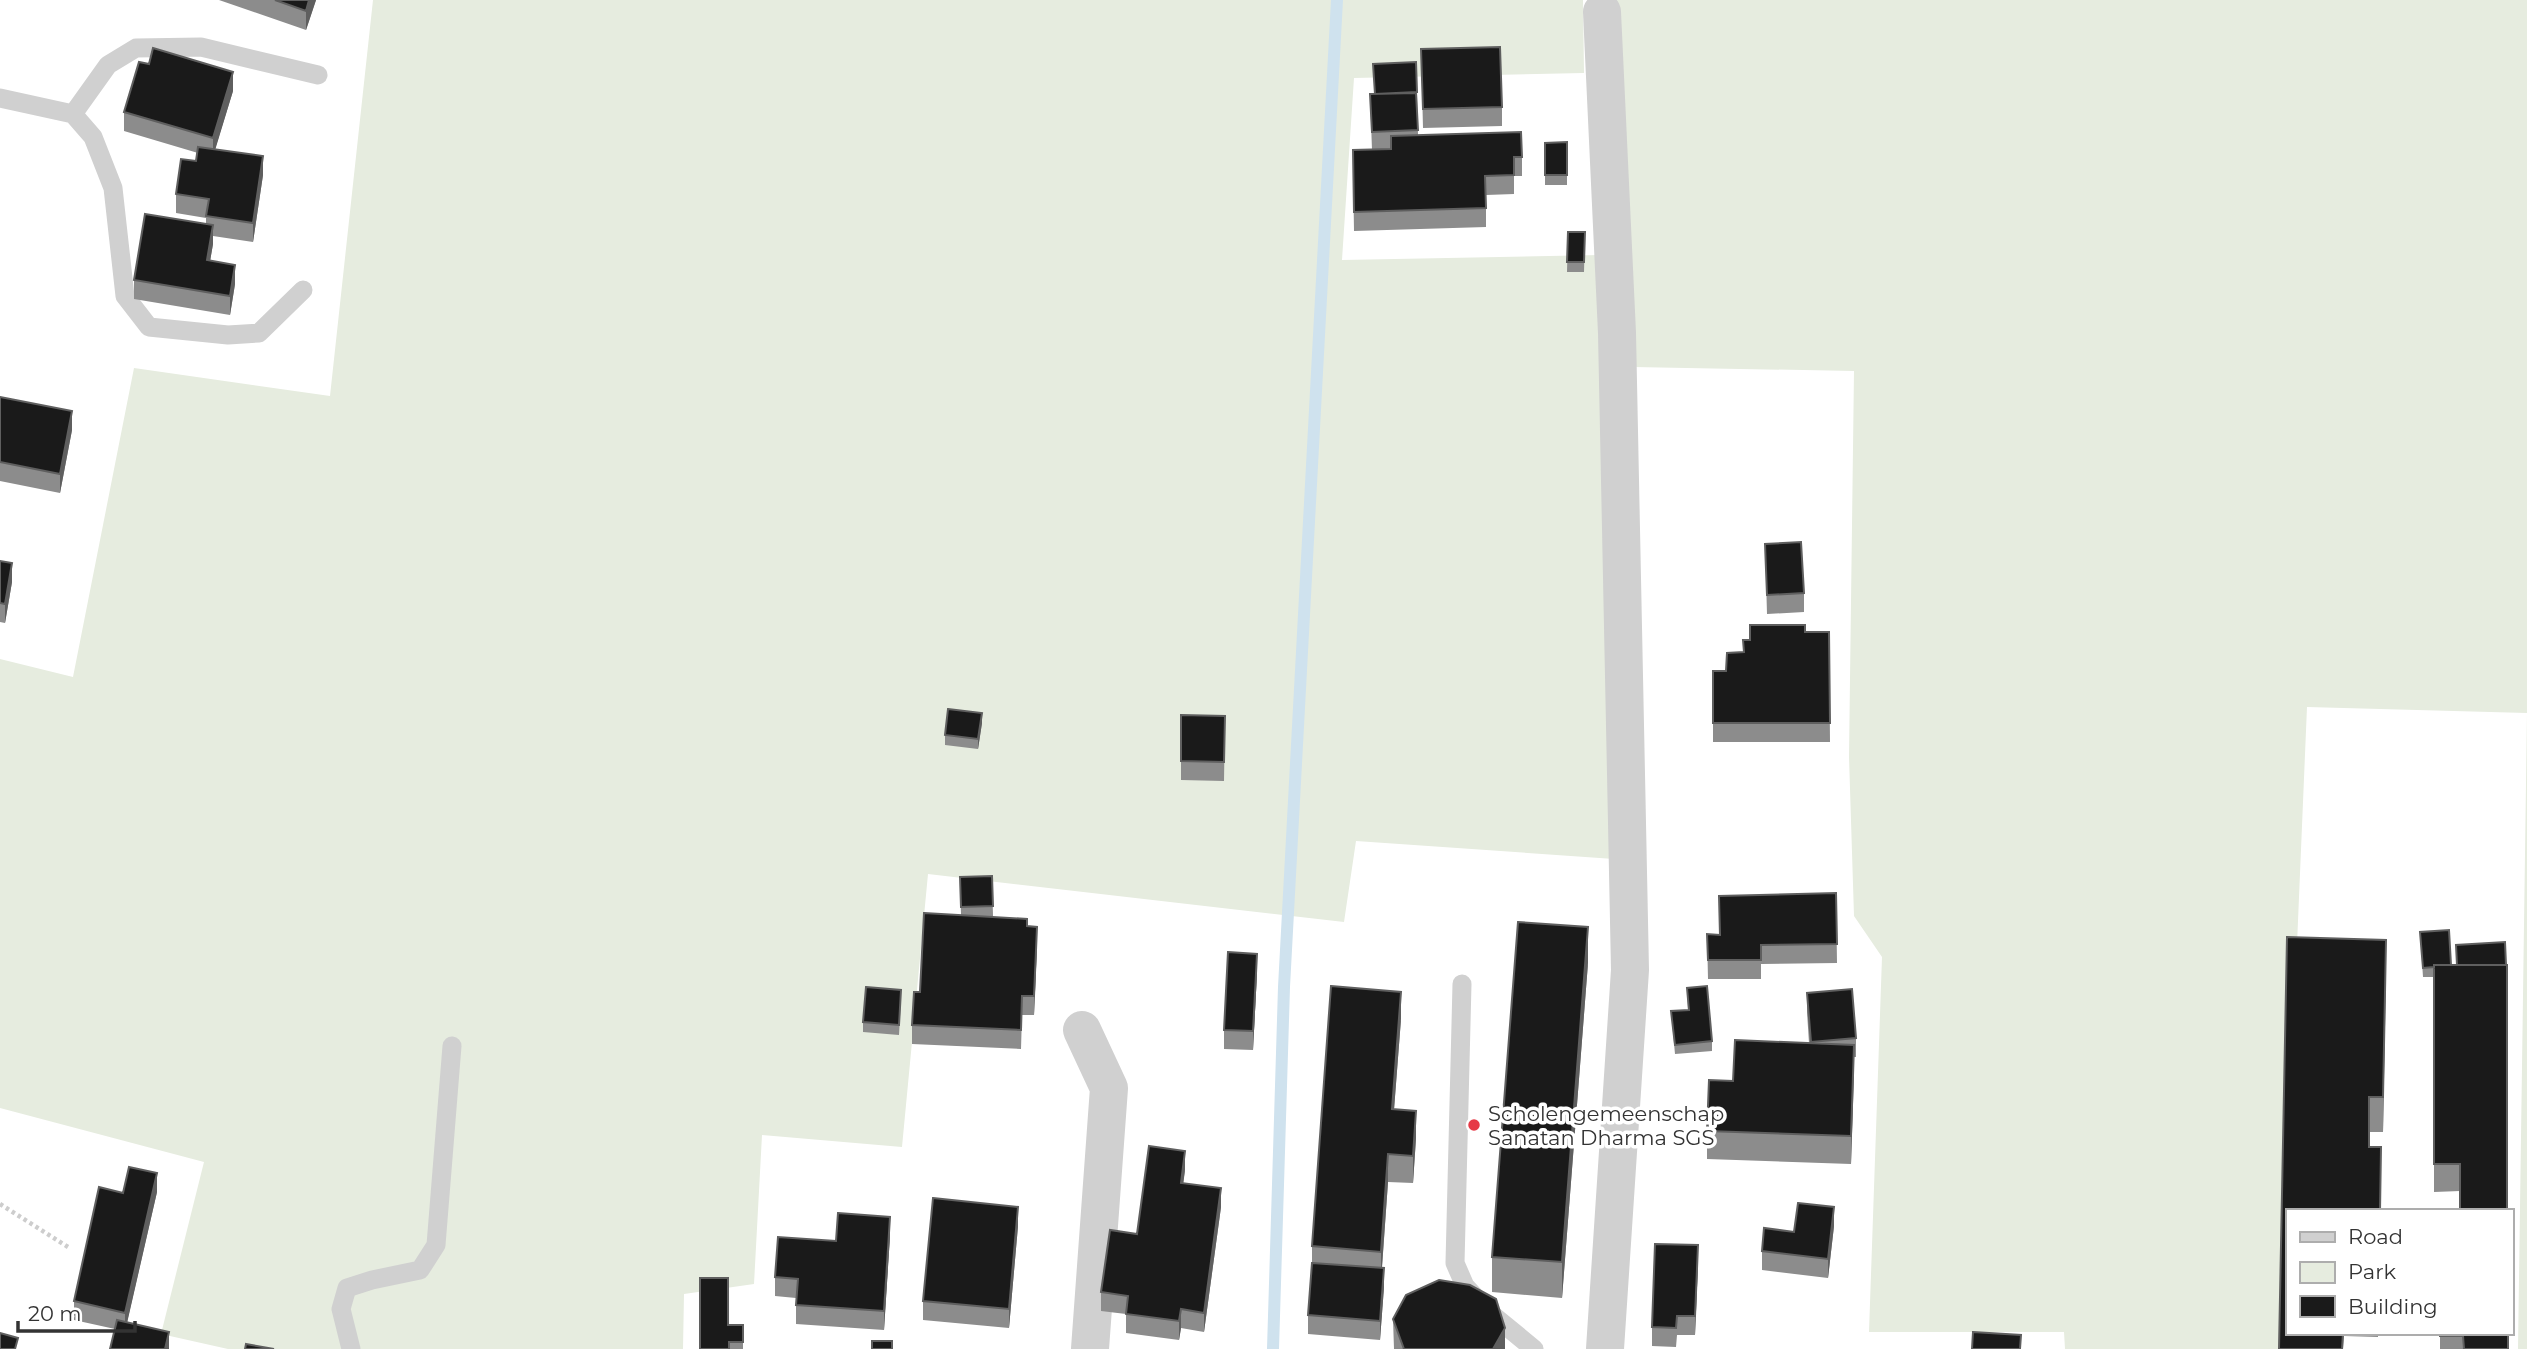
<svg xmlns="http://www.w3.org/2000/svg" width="2527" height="1349" viewBox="0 0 2527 1349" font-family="Montserrat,sans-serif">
	<rect width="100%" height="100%" fill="#fff"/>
	<path fill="#e6ecdf" d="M373,0H1583L1584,73L1354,78L1342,260L1600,255L1614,859L1356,841L1344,922L928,874L902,1147L762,1135L754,1284L684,1294L683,1349H228L161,1334L204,1162L0,1108V659L73,677L134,368L330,396Z
		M1613,0H2527V1349H2518L2527,713L2307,707L2280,1349H2065L2064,1332H1869L1882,957L1854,916L1849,757L1854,371L1633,367Z"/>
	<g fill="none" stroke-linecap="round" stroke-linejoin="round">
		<path stroke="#cfe2ee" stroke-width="12" d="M1273,1349L1284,987L1337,0"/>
		<path stroke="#cdcdcd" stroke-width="4.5" stroke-dasharray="3.5 3.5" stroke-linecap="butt" d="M0,1204L68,1247"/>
		<path stroke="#d0d0d0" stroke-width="19" d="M0,98L73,114L93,137L113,188L125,296L149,327L228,335L259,333L303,290
			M73,114L108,65L136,48L201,47L318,75
			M1462,984L1455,1263L1465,1286L1489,1312L1534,1349
			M351,1349L341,1309L347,1288L372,1280L420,1270L436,1245L452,1046"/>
		<path stroke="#d0d0d0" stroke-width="38" d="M1602,12L1617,333L1630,970L1605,1349
			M1082,1030L1109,1088L1090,1349"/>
	</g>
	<path fill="#8c8c8c" d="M219,0H316L306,30Z
		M1421,49L1502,107V126L1423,128Z
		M233,91L215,149L263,175L253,242L213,236V244L210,261L235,284L230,315L134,299V280L206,224V218L176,213V194L196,161L198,153L124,131V112Z
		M1417,92L1418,135L1522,157V176H1514V194L1486,195V227L1354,231L1353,169L1372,150L1370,94Z
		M1567,142V185H1545V143Z
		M1568,232H1585L1584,272H1567Z
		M0,397L72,430L60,493L0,481Z
		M1765,544L1804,593V612L1767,614Z
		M0,561L12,582L5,623L0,622Z
		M1805,632H1829L1830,742H1713V671H1726L1743,652L1750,640Z
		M1181,715L1225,716L1224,781L1181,780Z
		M982,723L978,749L945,745V735Z
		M992,876L993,916H980L1027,926L1037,946L1034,1015H1022L1021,1049L912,1044V1025L920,992L961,915L960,877Z
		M1836,893L1837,963L1761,964V979H1708L1707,934L1719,935Z
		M2420,932L2451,965H2456L2505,942L2460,1191L2434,1192V977H2423Z
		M2287,937L2386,940L2383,1132H2369V1147H2381L2380,1211H2287V1333H2378V1337L2344,1336L2343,1349H2279Z
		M1588,963L1562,1298L1492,1292V1257Z
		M1257,973L1253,1050L1224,1049V1030Z
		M1687,988L1712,1041V1051L1675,1054L1671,1011L1688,1010Z
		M1807,993L1856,1038V1057H1854L1851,1164L1707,1159V1131L1733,1081L1809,1043L1807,1012Z
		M901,999L899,1035L863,1032V1022Z
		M1401,1019L1394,1109L1416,1138L1413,1183L1388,1182L1382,1268L1384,1287L1380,1340L1308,1334V1315L1312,1263V1246Z
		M1185,1170L1183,1183L1221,1207L1204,1332L1181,1328L1179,1340L1126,1333V1314L1101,1311V1292L1137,1234Z
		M157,1192L127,1322L169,1349L115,1329L74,1320V1301L123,1193Z
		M1018,1226L1009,1328L923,1320V1301Z
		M1834,1226L1828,1278L1762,1270V1251L1794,1232Z
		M890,1236L884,1330L796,1324V1298L775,1296V1277L836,1241Z
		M1698,1264L1695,1335H1677L1676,1347L1652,1346V1327Z
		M1393,1319L1505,1349H1394Z
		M728,1325H743V1349H700Z
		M2440,1333H2508V1349H2440Z"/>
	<path fill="#5f5f5f" d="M309,0H316L306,30V11Z
		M233,72V91L213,157V138Z
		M263,156V175L253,242V223Z
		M213,225V244L207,279V260Z
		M235,265V284L230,315V296Z
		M72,411V430L60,493V474Z
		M12,563V582L5,623V604Z
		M982,713V723L978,749V739Z
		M1037,927V946L1034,1015V996Z
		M1588,927V963L1562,1298V1262Z
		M2386,940V975L2383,1132V1097Z
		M1257,954V973L1253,1050V1031Z
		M1401,992V1019L1392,1136V1109Z
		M1854,1045V1073L1851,1164V1136Z
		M1416,1111V1138L1413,1183V1156Z
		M1185,1151V1170L1181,1202V1183Z
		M1388,1154V1182L1381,1280V1252Z
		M157,1173V1192L125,1332V1313Z
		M1221,1188V1207L1204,1332V1313Z
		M1018,1207V1226L1009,1328V1309Z
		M1834,1207V1226L1828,1278V1259Z
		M890,1217V1236L884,1330V1311Z
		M1698,1245V1264L1695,1335V1316Z
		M1384,1268V1287L1380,1340V1321Z
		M1181,1309V1328L1179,1340V1321Z
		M1505,1328V1349H1493Z
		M169,1332V1349H165Z"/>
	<path fill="#1a1a1a" stroke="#5f5f5f" stroke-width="2" d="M275,0H309L306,11Z
		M1500,47L1502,107L1423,109L1421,49Z
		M153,48L233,72L213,138L124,112L139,62L149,64Z
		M1416,62L1417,92L1375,94L1373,64Z
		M1416,93L1418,130L1372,132L1370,94Z
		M1521,132L1522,157H1514V175L1485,176L1486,208L1354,212L1353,150L1391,149V136Z
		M1567,142V175H1545V143Z
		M198,147L263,156L253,223L206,216L209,199L176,194L181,159L196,161Z
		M145,214L213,225L207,260L235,265L230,296L134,280Z
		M1568,232H1585L1584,262H1567Z
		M0,397L72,411L60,474L0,462Z
		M1801,542L1804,593L1767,595L1765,544Z
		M0,561L12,563L5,604L0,603Z
		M1750,625H1805V632H1829L1830,723H1713V671H1726L1727,653L1744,652L1743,640H1750Z
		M948,709L982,713L978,739L945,735Z
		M1181,715L1225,716L1224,762L1181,761Z
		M992,876L993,906L961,907L960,877Z
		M1836,893L1837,944L1761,945V960H1708L1707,934L1720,935L1719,896Z
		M924,913L1027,919V926L1037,927L1034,996H1022L1021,1030L912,1025L914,992H920Z
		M1518,922L1588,927L1562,1262L1492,1257Z
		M2449,930L2451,965H2434V967L2423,968L2420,932Z
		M2287,937L2386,940L2383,1097H2369V1147H2381L2380,1211H2287V1333H2343L2342,1349H2279Z
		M2505,942L2506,965H2457L2456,945Z
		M1228,952L1257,954L1253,1031L1224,1030Z
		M2434,965H2507V1211H2460V1164H2434Z
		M1331,986L1401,992L1392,1109L1416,1111L1413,1156L1388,1154L1381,1252L1312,1246Z
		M1707,986L1712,1041L1675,1045L1671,1011L1689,1010L1687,988Z
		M866,987L901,990L899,1025L863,1022Z
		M1852,989L1856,1038L1811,1042L1807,993Z
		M1735,1040L1854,1045L1851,1136L1707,1131L1709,1080L1733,1081Z
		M1149,1146L1185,1151L1181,1183L1221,1188L1204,1313L1181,1309L1179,1321L1126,1314L1128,1296L1101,1292L1110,1230L1137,1234Z
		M129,1167L157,1173L125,1313L74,1301L99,1187L123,1193Z
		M933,1198L1018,1207L1009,1309L923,1301Z
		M1798,1203L1834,1207L1828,1259L1762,1251L1764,1228L1794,1232Z
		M838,1213L890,1217L884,1311L796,1305L798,1279L775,1277L778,1237L836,1241Z
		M1655,1244L1698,1245L1695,1316H1677L1676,1328L1652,1327Z
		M1312,1263L1384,1268L1380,1321L1308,1315Z
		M700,1278H728V1325H743V1342H729V1349H700Z
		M1439,1280L1470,1285L1496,1299L1505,1328L1493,1349H1404L1393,1319L1406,1295Z
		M117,1320L169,1332L165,1349H110Z
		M1973,1332L2021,1335L2020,1349H1972Z
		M0,1333L18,1338L15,1349H0Z
		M2440,1333H2508V1349H2464L2463,1336H2440Z
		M872,1341H892V1349H872Z
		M246,1344L274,1349H245Z"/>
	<circle fill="#e63946" stroke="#fff" stroke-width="2.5" cx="1474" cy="1125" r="7"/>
	<g text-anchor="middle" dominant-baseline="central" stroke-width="7" stroke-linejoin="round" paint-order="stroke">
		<g font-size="21" fill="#333" stroke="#fff" text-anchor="start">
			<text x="1488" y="1113">Scholengemeenschap<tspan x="1488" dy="24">Sanatan Dharma SGS</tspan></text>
		</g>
	</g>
	<rect x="2286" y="1209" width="228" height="126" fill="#ffffff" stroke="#adadad" stroke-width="2"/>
	<rect x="2300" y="1232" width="35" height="10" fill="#d0d0d0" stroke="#adadad" stroke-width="2"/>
	<text x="2348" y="1244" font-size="21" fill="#333333">Road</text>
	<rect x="2300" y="1262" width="35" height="21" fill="#e6ecdf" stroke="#adadad" stroke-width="2"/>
	<text x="2348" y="1279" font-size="21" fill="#333333">Park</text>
	<rect x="2300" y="1296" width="35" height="21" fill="#1a1a1a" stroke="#adadad" stroke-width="2"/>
	<text x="2348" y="1314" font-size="21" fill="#333333">Building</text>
	<path d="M18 1321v10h117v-10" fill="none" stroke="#333333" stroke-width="3.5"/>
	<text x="28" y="1321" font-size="21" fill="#333333" stroke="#ffffff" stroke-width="5" paint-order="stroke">20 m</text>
</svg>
